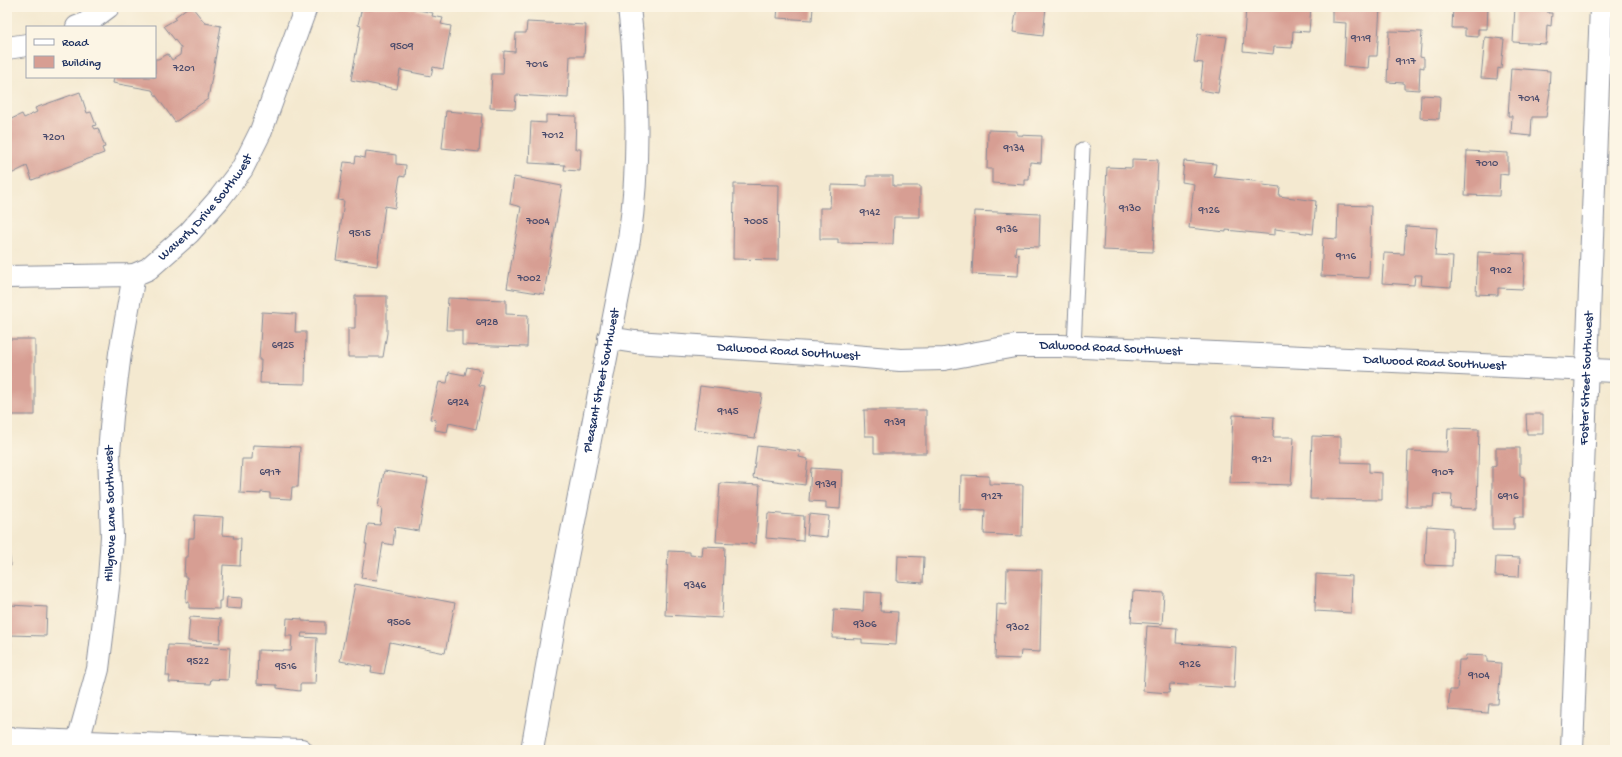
<svg xmlns="http://www.w3.org/2000/svg" width="1622" height="757" viewBox="0 0 1622 757" font-family="'Gochi Hand',sans-serif">
	<rect width="100%" height="100%" fill="#fcf5e5"/>
	<filter id="ink" filterUnits="userSpaceOnUse"><feTurbulence type="fractalNoise" baseFrequency=".025" numOctaves="2"/><feDisplacementMap in="SourceGraphic" scale="8" xChannelSelector="R" yChannelSelector="G"/><feConvolveMatrix kernelMatrix="1 2 1 2 8 2 1 2 1" color-interpolation-filters="sRGB"/></filter>
	<filter id="wash" filterUnits="userSpaceOnUse"><feTurbulence type="fractalNoise" baseFrequency=".012" numOctaves="4" result="noise"/><feDisplacementMap in="SourceGraphic" scale="16" xChannelSelector="R" yChannelSelector="G"/><feGaussianBlur stdDeviation="0.9" result="paint"/><feColorMatrix in="noise" values="0 0 0 0 0 0 0 0 0 0 0 0 0 0 0 0 0 1.4 0 .05"/><feComposite in="paint" operator="in"/></filter>
	<g filter="url(#wash)">
		<rect width="100%" height="100%" fill="#f4e9d0"/>
		<g id="blocks">
			<path fill="#d79e93" d="M188,7H192L205,23L221,26L208,99L175,122L152,90L113,83L114,77H155V59H158L168,54L172,60L180,55L181,48L164,26L176,19L175,17Z
				M362,7H405L433,13L432,16L443,18L441,24L451,26L443,69L433,67L431,76L400,70L397,89L351,80L361,26L358,25Z
				M719,7H734L732,9H721Z
				M778,7H813L812,20L777,18Z
				M1017,7H1046L1043,36L1013,32Z
				M1246,7H1311L1309,32L1293,31L1292,48L1274,47L1273,54L1243,51Z
				M1332,7H1380L1377,56H1369L1368,68L1344,66L1346,23L1332,22Z
				M1453,7H1488L1487,29H1478V37L1465,36V28H1452Z
				M1515,7H1548V13H1552L1551,26L1547,25L1546,44L1513,42Z
				M527,22L586,25L584,56H570L568,98L516,95L515,109L490,108L492,74H503L504,51L515,52L516,33H526Z
				M1389,31L1422,32L1420,57L1424,58V68L1420,67L1419,90L1404,89V83L1387,82Z
				M1198,34L1227,37L1218,93L1200,90L1203,63L1194,62Z
				M1485,37L1504,39L1501,69L1498,68L1497,79L1481,78Z
				M1511,68L1550,71L1549,91H1550L1546,117H1532L1531,136L1511,134L1512,116H1508Z
				M80,92L87,113L91,112L96,125L93,126L95,129L98,128L105,147L102,148L104,153L32,180L27,166L7,176V121L22,114L24,118L37,112L35,108Z
				M1421,95L1440,96L1439,119L1420,118Z
				M446,111L482,114L479,152L442,148Z
				M546,115L576,116L575,149H581L580,171L564,170L565,165L529,163L531,122L546,123Z
				M988,130L1017,131V135L1042,136L1041,163L1030,162L1029,180H1025V185L992,183V169H987Z
				M366,151L396,155V164L406,165L405,177L400,176L395,208L385,206L377,266L336,260L344,201L338,200L344,162L355,163L356,156L365,158Z
				M1467,151L1508,153V175L1500,174L1499,196L1465,195Z
				M1132,159L1158,160L1153,252L1103,250L1107,167L1132,168Z
				M1184,161L1216,164L1214,177L1264,182L1263,185L1280,187L1279,196L1316,201L1313,234L1275,229V235L1226,230V232L1189,228L1194,184L1182,182Z
				M867,176H893V186H920V217H894L893,244L838,243V239H820V208H830L831,185L867,186Z
				M514,177L562,186L544,294L507,288L521,207L510,204Z
				M734,184L779,185L778,260L733,259Z
				M1338,205L1371,206L1369,278L1321,276L1323,238L1337,239Z
				M975,211L1040,214L1039,247L1016,246L1015,254L1019,255L1018,276L972,274Z
				M1406,226L1437,228L1435,256L1453,257L1451,287L1421,285L1422,275H1415L1414,285L1382,283L1384,253L1404,254Z
				M1478,252L1525,254L1523,289L1498,288V295L1476,294Z
				M355,296H387V333L383,357H348V328H355Z
				M448,298L506,300V314L528,315L527,347L462,345V330H446Z
				M262,312L296,314L295,332H306L305,384L260,383L261,360H259Z
				M7,339H35V415H7Z
				M467,367L482,370L479,385L485,386L476,429L449,423L447,432L435,430L436,420L430,419L439,382L447,383L449,372L465,375Z
				M700,386L762,394L755,438L694,429Z
				M864,410H926V453H874V436H865Z
				M1526,414H1543V434H1527Z
				M1233,415L1274,417L1273,437H1294L1291,485L1230,483Z
				M1448,428L1479,429L1477,509L1451,508L1452,495L1434,494L1433,507H1406L1408,451L1447,452Z
				M1312,436L1341,437V462L1369,463V472L1382,473V500L1310,499Z
				M253,445L300,447L298,487H292L291,499L270,498V493L261,492V494L240,493L242,459H252Z
				M757,446L800,451L799,457L808,459L805,485L753,478Z
				M1496,448H1520V476L1524,477V517H1514V529H1492V467L1496,466Z
				M811,468L842,470L840,509L826,508V502L809,501Z
				M384,471L428,478L419,531L395,527L393,545L383,543L377,580L361,578L367,544H365L368,524L380,525L382,508L378,507Z
				M961,475L989,476V484L1023,485L1022,536L984,534L985,510L960,509Z
				M720,483L760,485L756,544L716,542Z
				M768,513L804,516L803,541L766,538Z
				M809,514L829,516L827,537L807,535Z
				M195,515L223,517L222,535L234,536L233,538H241L240,566L223,565L221,601H219V609L189,608V602H186L187,577H184L185,557H188L189,538H194Z
				M1427,526L1453,528L1452,566L1425,565Z
				M7,537L11,566L7,567Z
				M703,546L725,547L722,618L665,615L668,551L690,552V555L702,556Z
				M898,556L924,557L923,583L897,581Z
				M1496,557L1520,558L1519,577L1495,576Z
				M1007,569L1042,570L1040,652L1021,651L1020,659L995,658L997,604L1006,605Z
				M1316,574L1352,576L1351,613L1315,611Z
				M355,584L455,603L445,653L390,642L384,674L371,672L372,667L340,661Z
				M1133,591L1164,593L1162,624L1131,622Z
				M864,592L881,593L880,611L898,612L896,645L862,643V639L832,638L834,609L863,611Z
				M227,597L242,598L241,609L226,608Z
				M10,605L47,607L46,636L9,635Z
				M190,617L221,619L220,643L188,641Z
				M287,618L302,619V621L325,622V634L302,633L301,637L317,638L315,684H300V691L277,688V685L257,684L258,650L291,651L292,636H286Z
				M1147,626L1177,628L1176,643L1236,647L1234,688L1170,684L1169,693L1143,691Z
				M7,638H11L9,674H7Z
				M168,645L230,648L228,680L211,679L210,684L169,682L170,676H166Z
				M1466,655L1487,656V662L1501,663L1498,704H1489L1488,713L1448,710L1450,690H1457L1459,660H1465Z"/>
		</g>
	</g>
	<g filter="url(#ink)">
		<use href="#blocks" fill-opacity="0" stroke="#888c97" stroke-width="1"/>
		<g fill="none" stroke-linecap="round" stroke-linejoin="round">
			<defs>
				<path id="lane" d="M1074,347L1083,149"/>
				<g id="street">
					<path d="M77,27L85,24L108,7"/>
					<path d="M7,48L27,45"/>
					<path id="s1" d="M7,277L134,275L148,269L189,233L219,199L242,169L261,131L306,7"/>
					<path id="s2" d="M609,338L635,342L842,355L900,360L944,359L1015,346H1061L1615,371"/>
					<path d="M7,739L301,750"/>
					<path id="s3" d="M73,750L78,741L98,669L109,579L112,536L109,453L112,416L120,353L134,275"/>
					<path id="s4" d="M532,750L560,593L629,240C640,164 638,84 629,7"/>
					<path id="s5" d="M1572,750L1601,7"/>
				</g>
			</defs>
			<use href="#lane" stroke="#888c97" stroke-width="15"/>
			<use href="#street" stroke="#888c97" stroke-width="24"/>
			<use href="#lane" stroke="#fff" stroke-width="13"/>
			<use href="#street" stroke="#fff" stroke-width="22"/>
		</g>
	</g>
	<g text-anchor="middle" dominant-baseline="central" stroke-width="3" stroke-linejoin="round" paint-order="stroke">
		<g font-size="11" fill="#4a4b6b">
			<text x="1361" y="39">9119</text>
			<text x="402" y="47">9509</text>
			<text x="1406" y="62">9117</text>
			<text x="537" y="65">7016</text>
			<text x="184" y="69">7201</text>
			<text x="1529" y="99">7014</text>
			<text x="553" y="136">7012</text>
			<text x="54" y="138">7201</text>
			<text x="1014" y="149">9134</text>
			<text x="1487" y="164">7010</text>
			<text x="1130" y="209">9130</text>
			<text x="1209" y="211">9126</text>
			<text x="870" y="213">9142</text>
			<text x="538" y="222">7004</text>
			<text x="756" y="222">7005</text>
			<text x="1007" y="230">9136</text>
			<text x="360" y="234">9515</text>
			<text x="1346" y="257">9116</text>
			<text x="1501" y="271">9102</text>
			<text x="529" y="279">7002</text>
			<text x="487" y="323">6928</text>
			<text x="283" y="346">6925</text>
			<text x="458" y="403">6924</text>
			<text x="728" y="412">9145</text>
			<text x="895" y="423">9139</text>
			<text x="1262" y="460">9121</text>
			<text x="270" y="473">6917</text>
			<text x="1443" y="473">9107</text>
			<text x="826" y="485">9139</text>
			<text x="992" y="497">9127</text>
			<text x="1508" y="497">6916</text>
			<text x="695" y="586">9346</text>
			<text x="399" y="623">9506</text>
			<text x="865" y="625">9306</text>
			<text x="1018" y="628">9302</text>
			<text x="198" y="662">9522</text>
			<text x="1190" y="665">9126</text>
			<text x="286" y="667">9516</text>
			<text x="1479" y="676">9104</text>
		</g>
		<g font-size="13" fill="#1b2f5e" stroke="#fcf5e5">
			<text stroke="none"><textPath href="#s1" startOffset="227">Waverly Drive Southwest</textPath></text>
			<text stroke="none"><textPath href="#s2" startOffset="504">Dalwood Road Southwest</textPath></text>
			<text stroke="none"><textPath href="#s2" startOffset="180">Dalwood Road Southwest</textPath></text>
			<text stroke="none"><textPath href="#s2" startOffset="828">Dalwood Road Southwest</textPath></text>
			<text stroke="none"><textPath href="#s5" startOffset="372">Foster Street Southwest</textPath></text>
			<text stroke="none"><textPath href="#s4" startOffset="376">Pleasant Street Southwest</textPath></text>
			<text stroke="none"><textPath href="#s3" startOffset="241">Hillgrove Lane Southwest</textPath></text>
		</g>
	</g>
	<rect width="1622" height="757" fill="none" stroke="#fcf5e5" stroke-width="24"/>
	<rect x="26" y="26" width="130" height="52" fill="#fcf5e5" stroke="#a2a6af"/>
	<rect x="34" y="39" width="20" height="6" fill="#ffffff" stroke="#a2a6af"/>
	<text x="62" y="46" font-size="12" fill="#1b2f5e">Road</text>
	<rect x="34" y="56" width="20" height="12" fill="#d79e93" stroke="#a2a6af"/>
	<text x="62" y="66" font-size="12" fill="#1b2f5e">Building</text>
</svg>
